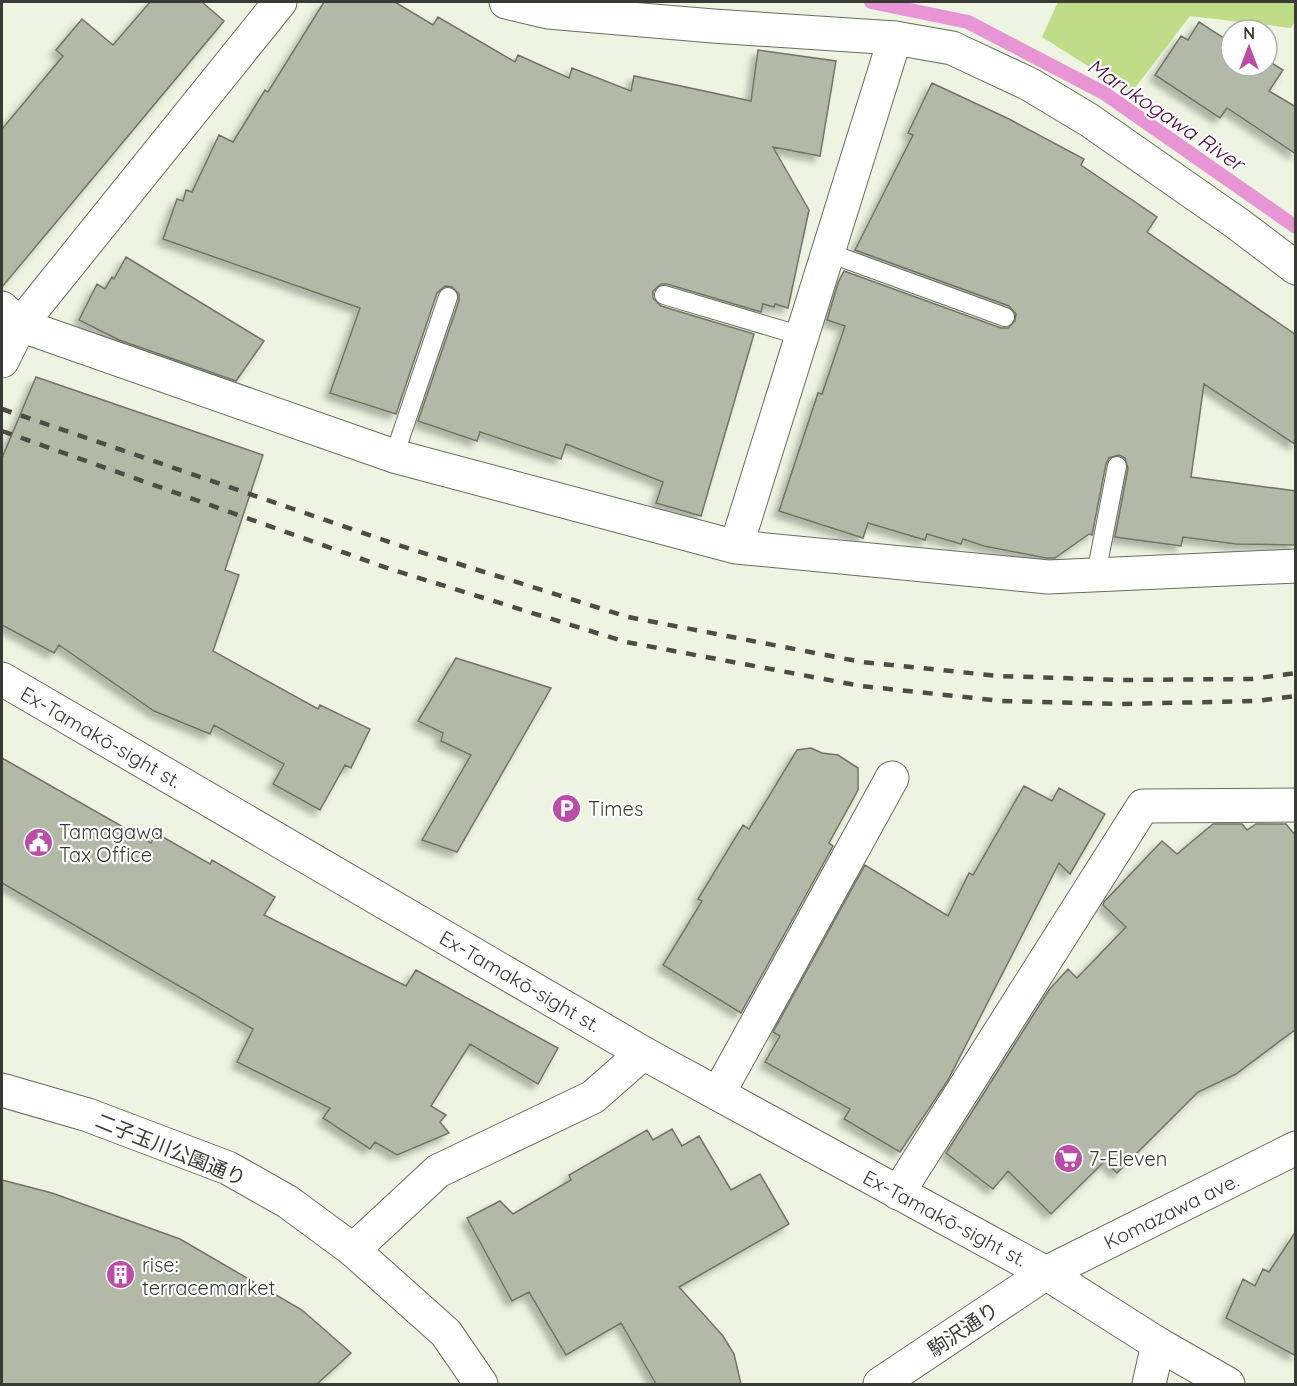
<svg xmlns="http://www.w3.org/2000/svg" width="1297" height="1386" viewBox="0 0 1297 1386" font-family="Quicksand,'Noto Sans JP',sans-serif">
	<defs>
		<filter id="shadow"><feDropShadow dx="-5.5" dy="5.5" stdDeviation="3" flood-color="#0004"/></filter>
	</defs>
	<rect width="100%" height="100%" fill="#edf4e1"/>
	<path fill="#bfdd86" d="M1058,2H1295V21L1291,28L1190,16L1131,93L1042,37Z"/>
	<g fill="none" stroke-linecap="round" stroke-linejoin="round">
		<path stroke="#e895d5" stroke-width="14" d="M871,2L968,22L1104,93L1296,227"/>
	</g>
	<path fill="#b2b9a7" stroke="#707665" stroke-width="1.5" filter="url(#shadow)" d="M150,2H202L224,21L2,287V129L63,56L56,50L82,19L113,45Z
		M324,2H395L433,25L438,17L515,62L518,55L569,78L572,68L631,91L634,76L751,101L758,50L836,61L820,156L773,147L809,210L788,308L775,304L774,307L763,304L761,312L667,284H661L653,291V298L661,306L754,334L701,516L656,503L663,482L566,444L561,459L480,432L477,441L418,421L459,301V294L452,287L445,286L437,293L396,414L330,393L360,308L163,239L177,199L183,201L186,190L192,192L219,135L233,142L265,90L268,92Z
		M1199,22L1225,39L1228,33L1231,35V66H1267V60L1283,70L1269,91L1296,107V154L1227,108L1220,118L1155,75L1181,36L1188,40Z
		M932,83L1009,119L1084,159L1081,165L1157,217L1147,232L1296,335V445L1204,384L1191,477L1296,491V545L1236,544L1183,537L1181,546L1115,537L1128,468L1125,458L1119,455L1109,458L1106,464L1092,535L1089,534L1055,558H1046L984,546L963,539L961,544L927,534L925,540L868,523L863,538L779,511L818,393L822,394L845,326L827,320L838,283L844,271L1001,328H1008L1015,321L1016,314L1009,306L855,250L913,135L908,133Z
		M126,257L264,341L236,381L119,340L79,320L97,284L105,289L112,277L114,279Z
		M36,377L263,455L225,570L239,575L213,651L318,709L320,705L370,729L351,768L345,765L320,810L273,784L284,764L214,725L210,734L154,711L59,645L54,653L2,625V458Z
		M456,658L551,688L457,852L422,840L471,755L441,741L443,733L418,721Z
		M811,748L822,753L838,755L858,768V790L829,843L833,846L741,1013L663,965L702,901L698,899L743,825L749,829L797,750Z
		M2,758L151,843L156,833L210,864L212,860L275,897L264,915L406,986L416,970L558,1048L538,1084L470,1044L431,1106L446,1115L440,1122L449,1133L397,1155L375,1142L370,1149L323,1118L330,1108L237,1062L253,1029L2,883Z
		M1024,786L1052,801L1059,788L1105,814L1070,874L1059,863L948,1080L900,1152L844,1119L850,1109L765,1062L780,1036L773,1032L865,865L948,916L969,873L973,875Z
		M1213,824H1242L1247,830L1256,824H1286L1296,836V1029L1236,1074L1198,1092L1117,1173L1105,1161L1051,1214L1008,1171L993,1189L946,1153L1049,990L1068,969L1077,978L1126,927L1103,905L1104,902L1162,841L1177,854Z
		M672,1129L682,1146L699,1136L731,1190L760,1174L789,1224L679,1287L723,1336L734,1354L741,1384H656L621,1323L566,1355L529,1292L512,1301L467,1218L500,1201L513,1214L571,1180L569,1175L647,1130L653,1140Z
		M2,1180L52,1193L180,1239L302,1310L351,1353L317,1384H2Z
		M1296,1231V1356L1226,1318L1243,1279L1255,1286L1263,1269L1269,1272Z"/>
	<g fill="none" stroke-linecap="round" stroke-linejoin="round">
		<defs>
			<path id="service" d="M829,253L1005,317
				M664,295L802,336
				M394,456L448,297
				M1096,574L1117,466"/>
			<path id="minor" d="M2,308L20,325L394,456L736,547L1048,577L1296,566
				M2,361L20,325L280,2
				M736,547L895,38
				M718,1094L892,778
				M898,1193L1143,806L1296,805
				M353,1250L438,1171L593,1097L643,1053
				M1149,1384L1158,1344"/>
			<path id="tertiary" d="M506,2L548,12L713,26L895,38L952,48L1029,84L1089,120L1238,224L1296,268
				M2,679L643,1053L1046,1273L1158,1344L1228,1384
				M2,1090L88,1115L228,1168L288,1202L353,1250L446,1333L481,1384
				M880,1384L1046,1273L1296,1148"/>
		</defs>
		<use href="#service" stroke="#686e5e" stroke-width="20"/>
		<use href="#minor" stroke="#686e5e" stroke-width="35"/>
		<use href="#tertiary" stroke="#686e5e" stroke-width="35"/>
		<use href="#service" stroke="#fff" stroke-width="18"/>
		<use href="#minor" stroke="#fff" stroke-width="33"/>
		<use href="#tertiary" stroke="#fff" stroke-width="33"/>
		<path stroke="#4a4e45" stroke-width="4.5" stroke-dasharray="10 10" stroke-linecap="butt" d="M2,409L395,544L628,617L862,662L999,676L1121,680L1251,679L1296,673
			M2,431L390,569L626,642L861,686L1002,701L1119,704L1256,701L1296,696"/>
	</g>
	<defs>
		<symbol id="parking-disc" viewBox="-11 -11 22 22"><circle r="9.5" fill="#bd4ca8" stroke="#fff"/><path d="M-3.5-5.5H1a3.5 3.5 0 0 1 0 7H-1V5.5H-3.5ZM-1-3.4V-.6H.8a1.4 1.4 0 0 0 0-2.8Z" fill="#fff"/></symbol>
		<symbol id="civic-disc" viewBox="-11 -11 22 22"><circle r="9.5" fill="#bd4ca8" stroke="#fff"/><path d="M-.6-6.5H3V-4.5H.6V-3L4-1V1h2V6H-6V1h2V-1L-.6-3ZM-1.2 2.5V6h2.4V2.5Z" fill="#fff"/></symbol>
		<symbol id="supermarket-disc" viewBox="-11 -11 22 22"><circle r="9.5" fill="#bd4ca8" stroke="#fff"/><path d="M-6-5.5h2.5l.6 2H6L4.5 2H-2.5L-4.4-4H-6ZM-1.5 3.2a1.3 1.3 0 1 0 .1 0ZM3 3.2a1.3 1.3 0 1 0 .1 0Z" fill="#fff"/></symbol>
		<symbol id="building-disc" viewBox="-11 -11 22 22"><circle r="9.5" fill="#bd4ca8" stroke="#fff"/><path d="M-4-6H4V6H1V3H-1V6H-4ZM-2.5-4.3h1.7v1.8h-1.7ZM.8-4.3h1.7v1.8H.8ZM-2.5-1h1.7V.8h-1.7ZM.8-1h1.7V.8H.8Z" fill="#fff"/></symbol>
	</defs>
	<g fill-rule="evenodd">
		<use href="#parking-disc" x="550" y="792" width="33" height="33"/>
		<use href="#civic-disc" x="22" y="826" width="33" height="33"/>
		<use href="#supermarket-disc" x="1052" y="1142" width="33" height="33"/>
		<use href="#building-disc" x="104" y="1258" width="33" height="33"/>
	</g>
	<g text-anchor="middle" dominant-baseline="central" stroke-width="4.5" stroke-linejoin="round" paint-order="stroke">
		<g font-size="20" fill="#383b34" stroke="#fff">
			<text transform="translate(101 737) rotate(30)">Ex-Tamakō-sight st.</text>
			<text transform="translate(520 981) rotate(30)">Ex-Tamakō-sight st.</text>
			<text transform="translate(171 1149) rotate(22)">二子玉川公園通り</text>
			<text transform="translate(1171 1211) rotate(-26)">Komazawa ave.</text>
			<text transform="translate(945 1218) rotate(28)">Ex-Tamakō-sight st.</text>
			<text transform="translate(963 1329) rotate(-34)">駒沢通り</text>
		</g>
		<g font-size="20" fill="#383b34" stroke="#fff" text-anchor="start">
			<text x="588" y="808">Times</text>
			<text x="59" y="831">Tamagawa<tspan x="59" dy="23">Tax Office</tspan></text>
			<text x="1089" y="1158">7-Eleven</text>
			<text x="142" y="1264">rise:<tspan x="142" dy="23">terracemarket</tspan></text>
		</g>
		<g font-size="21" font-style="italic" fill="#500445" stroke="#fff">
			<text transform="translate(1166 114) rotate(34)">Marukogawa River</text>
		</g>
	</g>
	<rect width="1297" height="1386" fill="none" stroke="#383b34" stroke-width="6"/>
	<g transform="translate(1249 48)"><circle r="28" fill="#ffffff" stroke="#afb1ae" stroke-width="1.5"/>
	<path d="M0-4.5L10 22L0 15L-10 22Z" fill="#bd4ca8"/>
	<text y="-9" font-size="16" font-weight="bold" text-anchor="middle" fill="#383b34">N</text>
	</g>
</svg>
